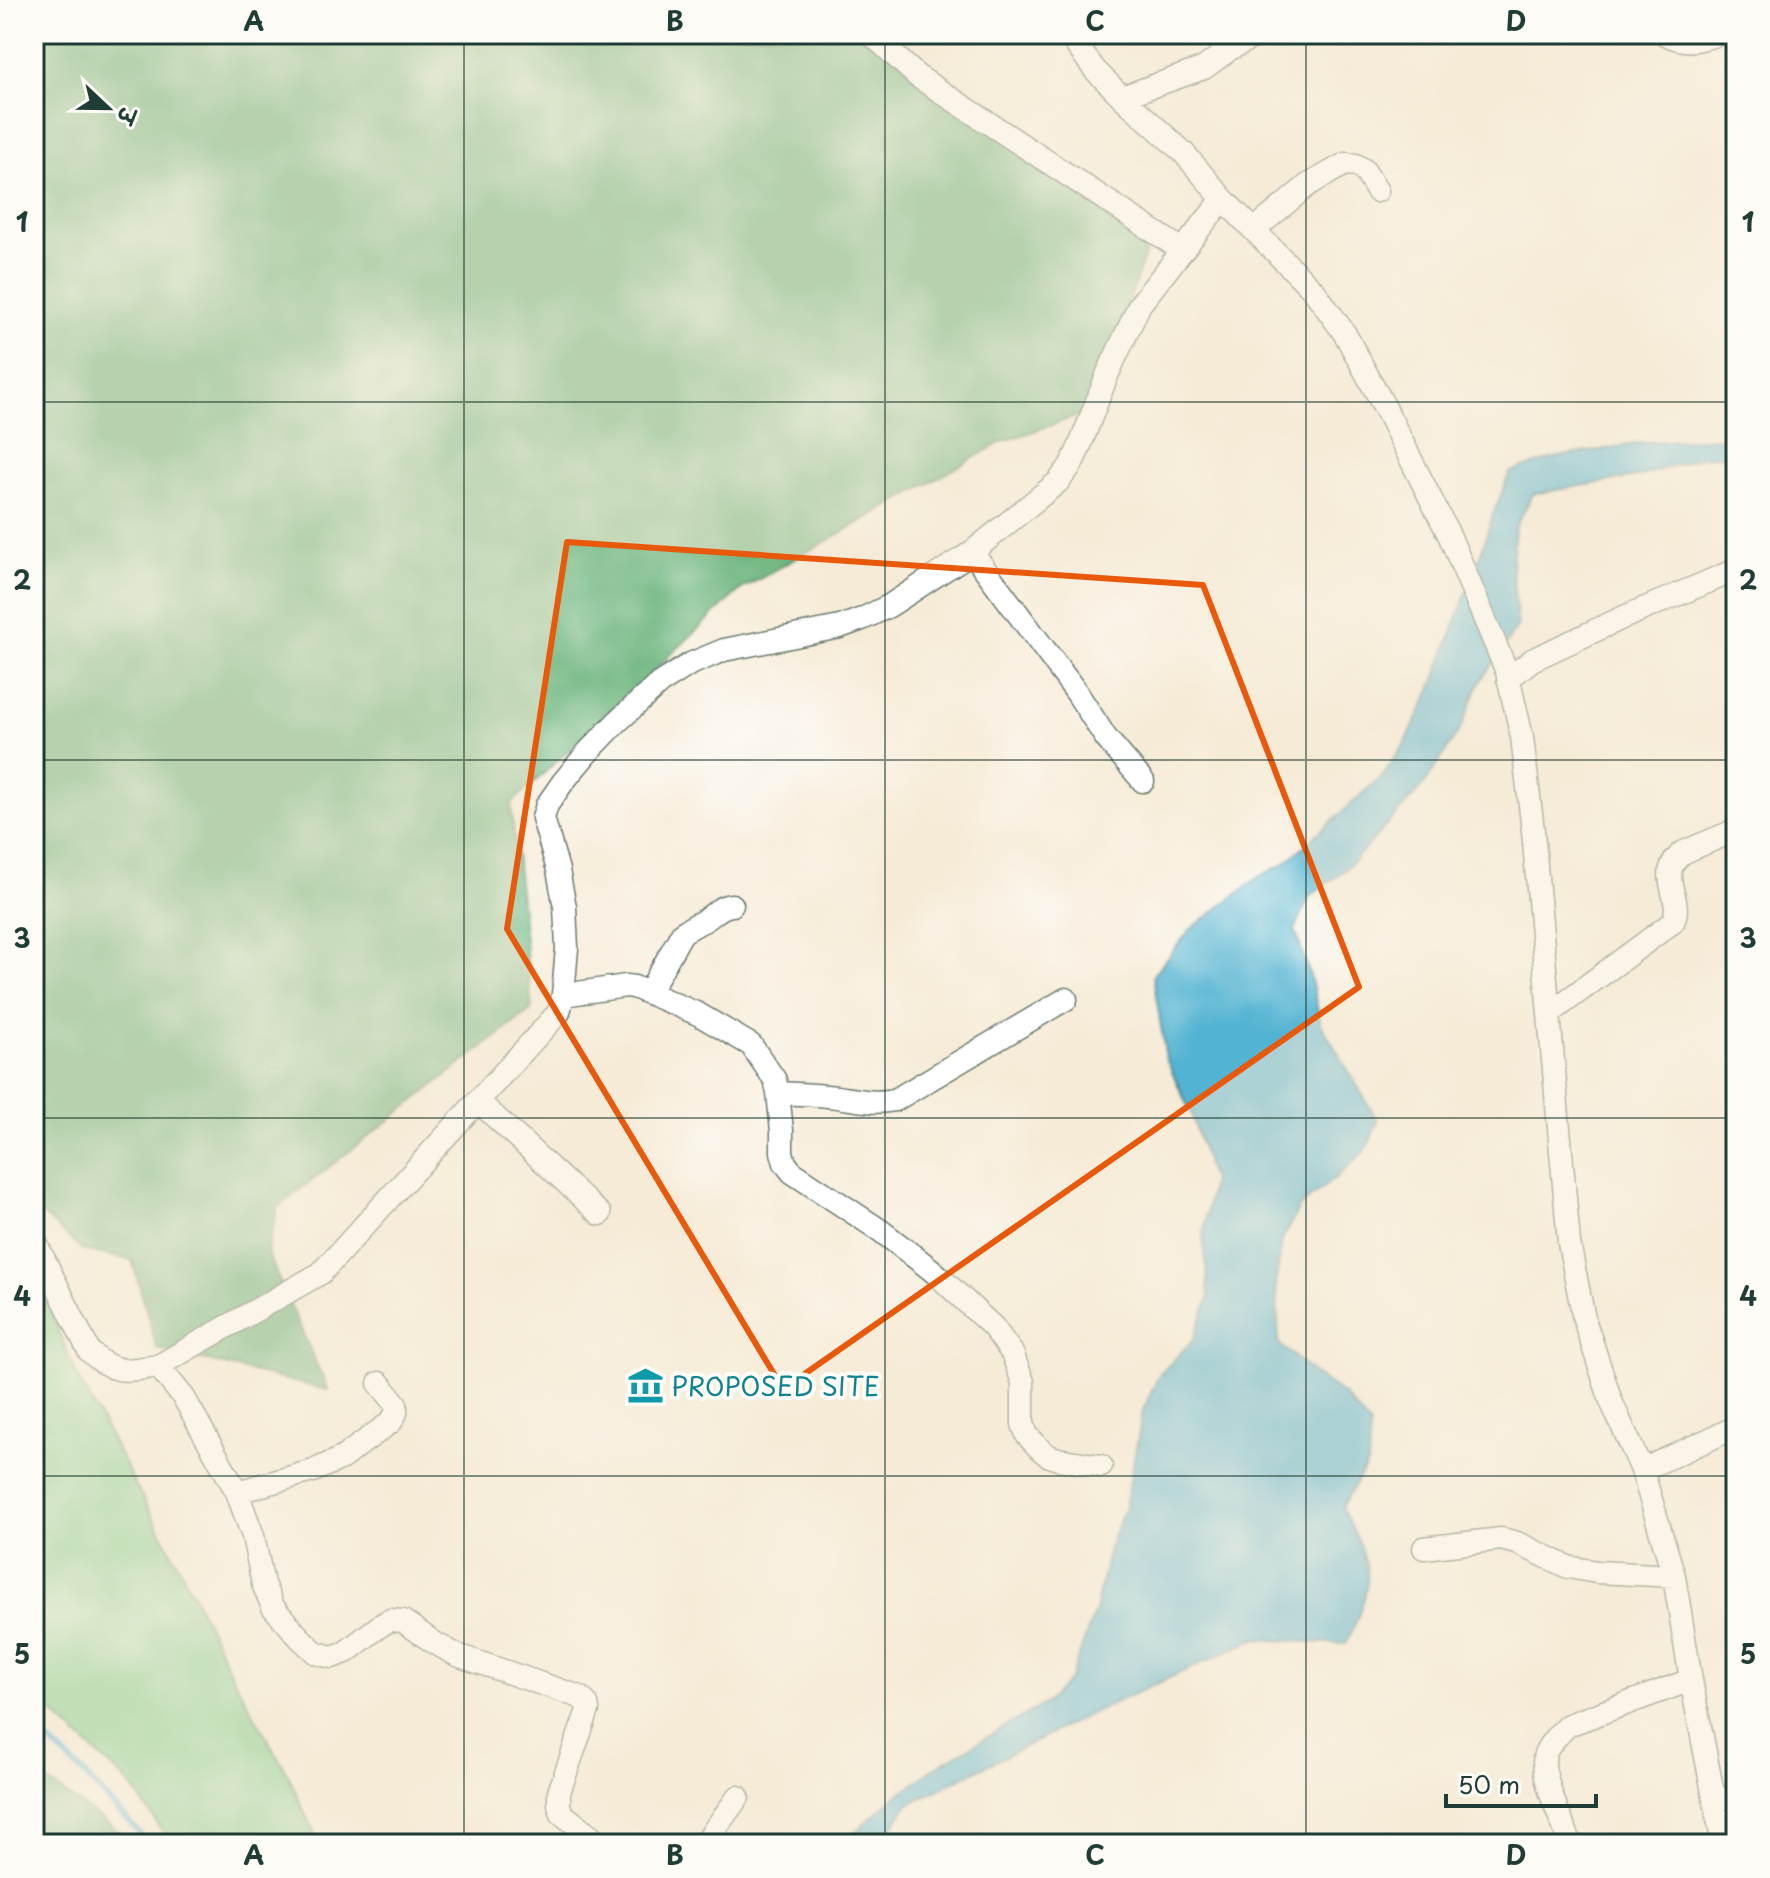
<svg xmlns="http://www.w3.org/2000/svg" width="1770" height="1878" viewBox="0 0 1770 1878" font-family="'Playpen Sans','Playpen Sans Deva',sans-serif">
	<rect width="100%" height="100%" fill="#fdfcf7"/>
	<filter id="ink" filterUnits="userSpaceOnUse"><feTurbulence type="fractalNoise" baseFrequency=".0125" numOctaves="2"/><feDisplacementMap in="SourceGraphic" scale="16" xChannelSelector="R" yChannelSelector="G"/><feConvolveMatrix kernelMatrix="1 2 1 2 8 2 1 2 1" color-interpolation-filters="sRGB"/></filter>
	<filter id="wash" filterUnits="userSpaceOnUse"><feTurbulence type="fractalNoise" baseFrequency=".006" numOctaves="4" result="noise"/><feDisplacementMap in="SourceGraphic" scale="32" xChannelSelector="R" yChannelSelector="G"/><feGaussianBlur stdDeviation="1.8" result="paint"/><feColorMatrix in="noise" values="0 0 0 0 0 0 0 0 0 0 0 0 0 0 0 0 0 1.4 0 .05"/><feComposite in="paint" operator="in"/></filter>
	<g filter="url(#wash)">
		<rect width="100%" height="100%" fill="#f6ebd7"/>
		<path fill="#81cf8e" stroke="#508661" stroke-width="2" d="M34,1270L77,1376L177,1562L231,1674L288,1775L319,1844H171L130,1784L34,1696Z"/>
		<path fill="#68b279" stroke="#447856" stroke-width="2" d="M34,34H887L1148,246L1090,412L1002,442L740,590L511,804L532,1009L278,1207L267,1252L328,1390L157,1349L132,1260L82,1250L34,1206Z
			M34,1772L120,1832L130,1844H34Z"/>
		<path fill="#53b3d2" stroke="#397883" stroke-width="2" d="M1736,437V454L1700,457L1641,476L1533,494L1515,527L1512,570L1518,626L1480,682L1461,728L1424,785L1346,869L1309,897L1295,930L1310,976L1321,1024L1378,1121L1366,1150L1339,1175L1300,1206L1282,1240L1276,1282L1279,1344L1313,1373L1345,1396L1370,1426L1368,1463L1342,1507C1350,1525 1365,1552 1367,1571C1370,1592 1355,1625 1346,1644L1255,1639L1094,1712L907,1805L881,1844H834L858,1829L891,1800L934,1768L1049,1701L1070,1679L1095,1611L1109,1548L1125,1507L1143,1410L1159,1375L1193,1340L1209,1298L1203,1235L1212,1181L1191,1113L1166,1059L1153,975L1190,930L1260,876L1284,864L1383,775L1406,742L1431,690L1483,547L1493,514L1510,472L1558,457L1647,442Z"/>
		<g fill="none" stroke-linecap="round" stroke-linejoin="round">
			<path stroke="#53b3d2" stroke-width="6" d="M34,1728L78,1768L150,1844"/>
		</g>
	</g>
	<g filter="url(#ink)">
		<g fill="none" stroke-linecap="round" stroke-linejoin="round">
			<defs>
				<path id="minor" d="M871,34L917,76L1182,250
					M1068,34L1095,70L1122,97L1183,152L1223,199L1315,292L1345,334L1385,408L1450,537L1507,672L1522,737L1533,831L1569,1243L1584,1319L1611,1401L1642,1470L1674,1576L1691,1680L1723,1844
					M1665,34C1686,44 1698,41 1719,34
					M1122,97L1204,68L1230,49L1259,34
					M1254,230L1308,185L1345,164L1356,165L1364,170L1377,191
					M972,552L1077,693L1106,738L1143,781
					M1508,679L1532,660L1622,618L1736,570
					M649,992L682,933C689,928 694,926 701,922C713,917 718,906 732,905
					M563,995L626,986L634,987L698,1014L751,1045L775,1080L778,1093L782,1131V1152L785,1163L792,1172L881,1231L933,1271L993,1327L1012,1353L1023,1382V1424L1027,1435L1039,1448L1047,1455L1058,1459L1101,1466
					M1550,1013L1673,922C1685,897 1653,874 1684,852L1736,830
					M778,1093C797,1094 817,1094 837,1097C858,1100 872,1104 895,1100L1066,999
					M479,1102L600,1214
					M34,1239L89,1351C114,1375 125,1371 158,1366L321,1273L559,1012L563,995L567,948L565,907L558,870L543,818L547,805L563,782L587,753L617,722L660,683L690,664L724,650L840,627L862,619L889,606L972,552L1058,482L1071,465L1079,448L1108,373L1140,304L1223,199
					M158,1366L184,1398L237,1492L253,1536L263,1584L273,1607L300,1638L316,1653L332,1657L346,1652L381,1625L390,1620L403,1621L436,1644L457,1655L580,1697L587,1704L588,1710L559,1792V1805L562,1814L602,1844
					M1642,1470L1736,1427
					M237,1492L313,1471L342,1458L391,1422L396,1413V1404L379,1383
					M1424,1548L1501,1539L1517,1543L1568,1567L1597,1572L1674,1576
					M1714,1800L1736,1797
					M704,1844L738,1797
					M1571,1844C1563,1824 1539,1774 1545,1754C1549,1743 1560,1733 1568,1725L1691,1680"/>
			</defs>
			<use href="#minor" stroke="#6a7a6d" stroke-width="25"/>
			<use href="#minor" stroke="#fff" stroke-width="22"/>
		</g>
	</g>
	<path d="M0 0H1770V1878H0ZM567,542L1203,585L1359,987L783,1389L507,929Z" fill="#f6ebd7" fill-opacity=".55" fill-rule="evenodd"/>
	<path fill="none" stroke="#e8590c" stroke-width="6" stroke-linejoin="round" d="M567,542L1203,585L1359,987L783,1389L507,929Z"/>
	<path fill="none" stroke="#1f3d34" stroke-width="2" stroke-opacity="0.55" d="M464,34V1844M885,34V1844M1306,34V1844M34,402H1736M34,760H1736M34,1118H1736M34,1476H1736"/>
	<defs>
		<symbol id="museum-bare" viewBox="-9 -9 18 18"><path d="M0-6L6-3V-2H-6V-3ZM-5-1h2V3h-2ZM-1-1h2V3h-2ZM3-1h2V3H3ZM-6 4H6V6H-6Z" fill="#0f9aa8" stroke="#fdfcf7" stroke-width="2.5" paint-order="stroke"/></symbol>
	</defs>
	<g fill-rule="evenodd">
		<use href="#museum-bare" x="620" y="1360" width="51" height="51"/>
	</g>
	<g text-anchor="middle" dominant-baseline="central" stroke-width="8" stroke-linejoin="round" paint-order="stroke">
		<g font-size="26" fill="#0d838f" stroke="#fdfcf7" text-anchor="start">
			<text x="671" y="1385">PROPOSED SITE</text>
		</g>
	</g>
	<rect width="1770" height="1878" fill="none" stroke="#fdfcf7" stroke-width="88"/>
	<g transform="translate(108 108) rotate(112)" stroke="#fdfcf7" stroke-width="6" paint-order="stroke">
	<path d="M0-6L14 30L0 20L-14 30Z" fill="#1f3d34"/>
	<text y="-12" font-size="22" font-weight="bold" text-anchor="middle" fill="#1f3d34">उ</text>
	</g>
	<path d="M1446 1794v12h150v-12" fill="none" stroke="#1f3d34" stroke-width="4"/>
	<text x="1458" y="1794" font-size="24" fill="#1f3d34" stroke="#fdfcf7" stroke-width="6" paint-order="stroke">50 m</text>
	<rect x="44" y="44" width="1682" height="1790" fill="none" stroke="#1f3d34" stroke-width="3"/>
	<g font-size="26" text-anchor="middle" font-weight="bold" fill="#1f3d34">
		<text x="254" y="31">A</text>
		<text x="675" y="31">B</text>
		<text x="1095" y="31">C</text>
		<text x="1516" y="31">D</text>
		<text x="22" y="232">1</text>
		<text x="1748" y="232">1</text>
		<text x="22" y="590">2</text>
		<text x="1748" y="590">2</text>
		<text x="22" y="948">3</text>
		<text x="1748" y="948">3</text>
		<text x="22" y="1306">4</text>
		<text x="1748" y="1306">4</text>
		<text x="22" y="1664">5</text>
		<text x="1748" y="1664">5</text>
		<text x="254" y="1865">A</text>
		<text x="675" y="1865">B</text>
		<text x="1095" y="1865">C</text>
		<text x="1516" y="1865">D</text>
	</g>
</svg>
